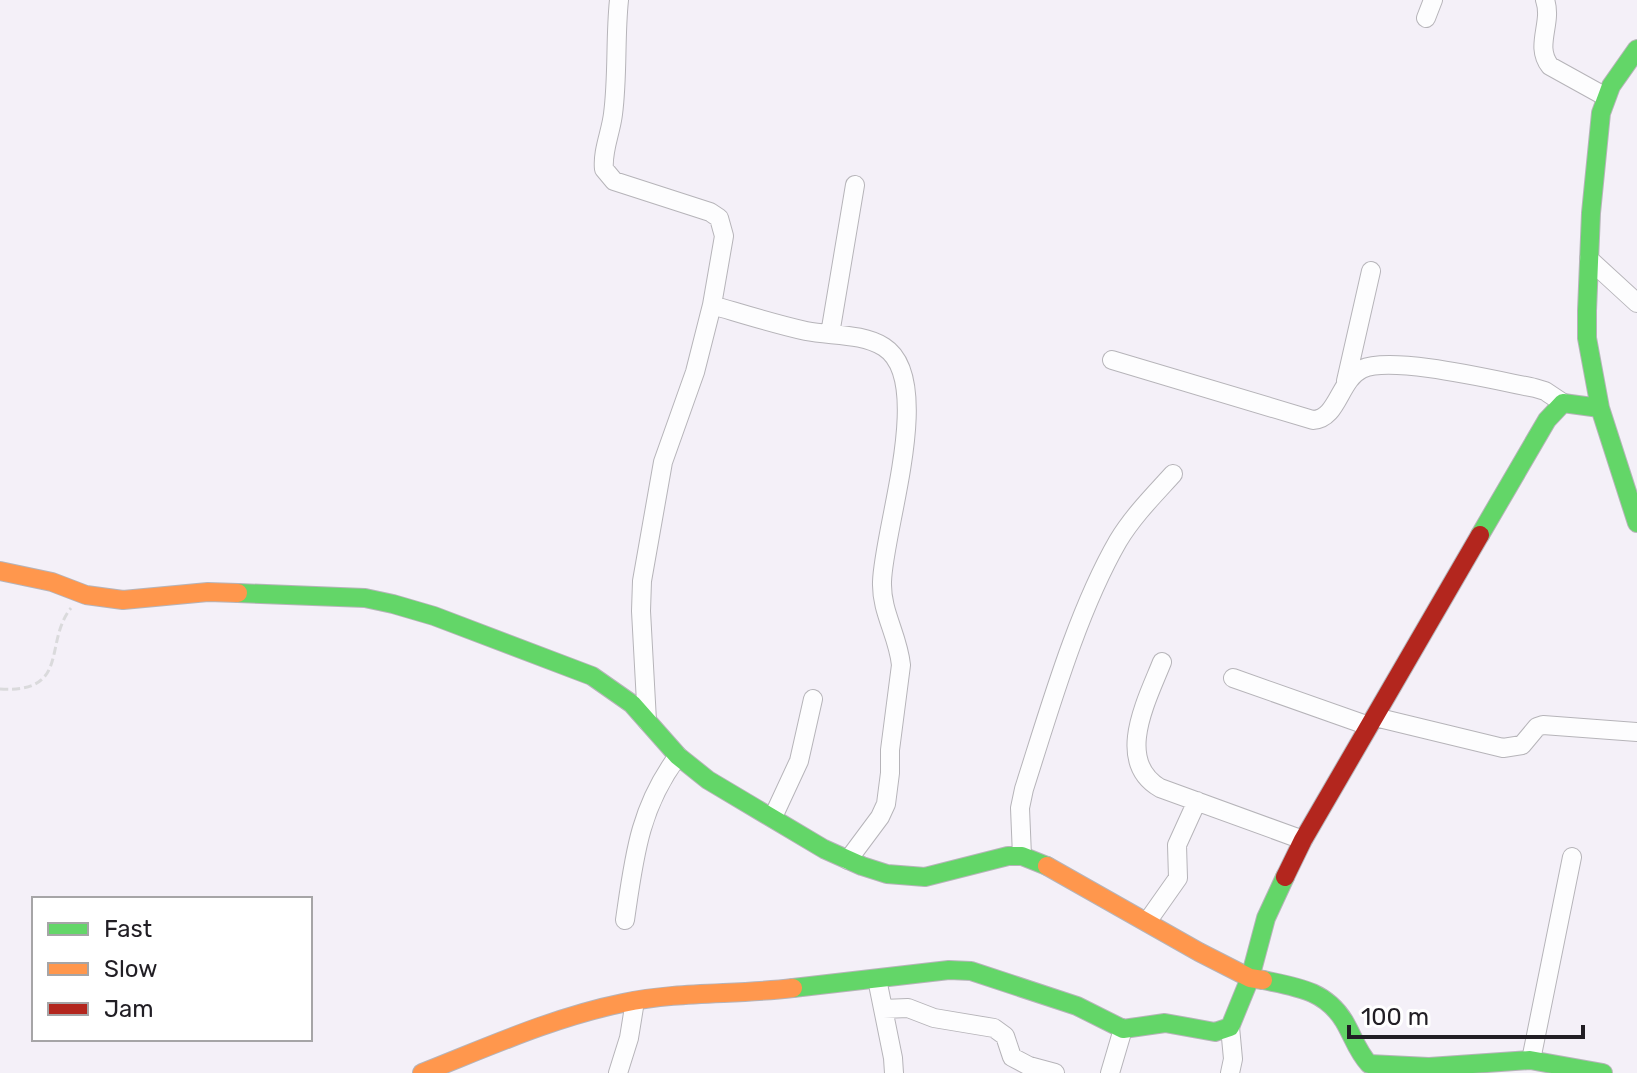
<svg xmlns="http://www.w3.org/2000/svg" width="1637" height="1073" viewBox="0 0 1637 1073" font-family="Rubik,sans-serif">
	<rect width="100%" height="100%" fill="#f4f0f8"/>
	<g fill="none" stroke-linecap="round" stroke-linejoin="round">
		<defs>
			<path id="street" d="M619,0C615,38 618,76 613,114C611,132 602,151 604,169L614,181L710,212L719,218L724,236L712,305L695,372L663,462L642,581L641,611L647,721
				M1545,0C1553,23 1534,46 1550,66L1606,97
				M1426,18L1433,0
				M1589,259L1637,303
				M712,305C743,314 774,324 806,331C831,336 862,333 884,347C936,380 883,530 882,582C881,612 898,635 901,665L890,750V773L886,804L880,817L848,860
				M830,334L855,185
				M1112,360L1313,420C1338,419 1339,380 1362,369C1392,355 1498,381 1535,388L1545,391L1563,403
				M1346,381L1371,271
				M1162,662C1147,700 1114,761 1160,788L1303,840
				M1233,678L1369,726
				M1375,717L1503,748L1522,745L1537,727L1543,725L1637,732
				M773,817L799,761L813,699
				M1022,856L1020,808L1024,789C1049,711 1077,612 1118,541C1133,516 1154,495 1173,474
				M625,920C634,858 639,808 678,756
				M1147,922L1178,878L1177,845L1197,801
				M877,979L893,1058L894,1073
				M883,1009L908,1008L934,1018L994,1028L1005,1036L1012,1057L1029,1066L1055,1073
				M1531,1060L1572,857
				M618,1073L629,1038L635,1001
				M1110,1073L1123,1029
				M1230,1073L1233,1059L1230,1027"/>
			<path id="fast" d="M1637,49L1611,86L1601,113L1591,213L1587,311V338L1600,408L1637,523
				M1480,535L1547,420L1563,403L1600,408
				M238,593L365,598L393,604L434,616L592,676L632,704L678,756L708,780L824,849L862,866L887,874L925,877L1008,856H1022L1047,866
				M1263,980C1296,987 1325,990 1344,1021C1353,1036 1357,1051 1369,1064L1429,1067L1530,1060L1603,1073
				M793,988L949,970L971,971L1077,1006L1123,1029L1165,1023L1215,1032L1230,1027L1250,978L1266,918L1285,877"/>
			<path id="slow" d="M0,571L52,582L86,595L123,600L208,592L238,593
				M1047,866L1199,952L1250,978L1263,980
				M422,1073C488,1047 554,1017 623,1003C679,991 736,995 793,988"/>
			<path id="jam" d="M1285,877L1303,840L1480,535"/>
		</defs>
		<use href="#street" stroke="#b6b4b9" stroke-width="20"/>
		<use href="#fast" stroke="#b6b4b9" stroke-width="20"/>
		<use href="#slow" stroke="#b6b4b9" stroke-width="20"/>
		<use href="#jam" stroke="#b6b4b9" stroke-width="20"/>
		<path stroke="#dadadc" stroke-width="3" stroke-dasharray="8 4" stroke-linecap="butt" d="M0,689C71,693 43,643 71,608"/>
		<use href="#street" stroke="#fdfdfe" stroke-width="18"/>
		<use href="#fast" stroke="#63d668" stroke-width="18"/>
		<use href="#slow" stroke="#ff974d" stroke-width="18"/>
		<use href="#jam" stroke="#b3261e" stroke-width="18"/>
	</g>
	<rect x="32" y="897" width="280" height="144" fill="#ffffff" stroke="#a6a5a7" stroke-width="2"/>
	<rect x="48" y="923" width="40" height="12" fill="#63d668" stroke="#a6a5a7" stroke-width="2"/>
	<text x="104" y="937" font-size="24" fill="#211e24">Fast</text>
	<rect x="48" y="963" width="40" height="12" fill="#ff974d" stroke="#a6a5a7" stroke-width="2"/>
	<text x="104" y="977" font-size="24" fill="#211e24">Slow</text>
	<rect x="48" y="1003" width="40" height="12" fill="#b3261e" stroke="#a6a5a7" stroke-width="2"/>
	<text x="104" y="1017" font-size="24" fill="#211e24">Jam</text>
	<path d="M1349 1025v12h234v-12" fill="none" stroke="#211e24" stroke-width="4"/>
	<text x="1361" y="1025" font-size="24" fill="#211e24" stroke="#ffffff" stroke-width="6" paint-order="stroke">100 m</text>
</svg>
